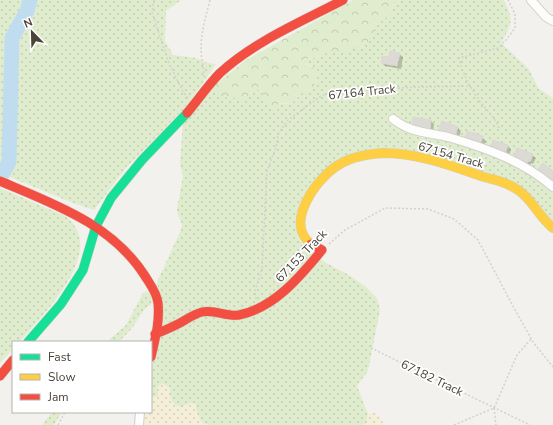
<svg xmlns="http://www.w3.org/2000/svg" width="553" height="425" viewBox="0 0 553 425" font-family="'Nunito Sans',sans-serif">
	<defs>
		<pattern id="grass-dots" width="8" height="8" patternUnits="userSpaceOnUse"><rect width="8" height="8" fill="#e0ecce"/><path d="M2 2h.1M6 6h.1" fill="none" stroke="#c2ccb2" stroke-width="1.8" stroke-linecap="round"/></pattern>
		<pattern id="forest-crowns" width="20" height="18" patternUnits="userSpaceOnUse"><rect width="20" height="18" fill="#e0ecce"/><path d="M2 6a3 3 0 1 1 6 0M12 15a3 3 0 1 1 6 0" fill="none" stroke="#c2ccb2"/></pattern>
		<pattern id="sand-dots" width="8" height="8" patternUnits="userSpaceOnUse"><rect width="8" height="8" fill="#f5efd9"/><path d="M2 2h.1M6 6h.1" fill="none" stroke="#d4cebb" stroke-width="1.8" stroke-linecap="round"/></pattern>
	</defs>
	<rect width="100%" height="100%" fill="#f3f1ed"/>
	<path fill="url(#grass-dots)" d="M0,0H181L166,11L165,41L173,55L196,58L208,63L216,64L189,103L126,168L94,210L73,203L0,173Z
		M395,0H504C514,20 512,24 501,43L528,68L539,89L553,98V224L510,182L368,151L313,182L303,196L298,208L296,218L298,238L303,245L326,263L349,275L365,286L377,298L380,310L368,371L357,386L368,414L366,423L362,425H208L202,423L197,413L175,405L169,396L151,398V374L163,313L157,282L181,230L182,224L178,215L177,209L183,176L180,164L183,122L216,84L230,96L248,97L252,89H257L262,92L264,103L290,104L296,100L300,94L305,92L314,86L316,77L311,66L305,63V59L315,58L325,52H344L377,26L379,22L390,15Z
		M0,188L65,216C110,249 43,315 19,342H13V349L0,363Z
		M147,291L151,296L152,303L143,311L133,327L119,342H108L110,339L126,325L143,293Z
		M52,412H62L54,425H42Z"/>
	<path fill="url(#forest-crowns)" d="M353,0H395L390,15L379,22L377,26L376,32L367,43L344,52H325L315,58L305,59V63L316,70V77L314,86L305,92L300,94L296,100L290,104L280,103L272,108L264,103L262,92L257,89H252L248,97L240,101L230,96L222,99L220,98L218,94L216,84L246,60Z"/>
	<path fill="url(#sand-dots)" d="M162,383L170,388C169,397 171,404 181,408C186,404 190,402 196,404L197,414L202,423L208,425H143L145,412H151V398L158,396L157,388Z
		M374,412L381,418L384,425H362L366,423L368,414Z"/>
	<path fill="#0003" d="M399,54L403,57L401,69L385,66L382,63Z
		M414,118L431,121L434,124L433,133Z
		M442,123L458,128L461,131L458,140Z
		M482,137L486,141L483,148L469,142Z
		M508,146L511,149L509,156L494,152Z
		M515,155H532L536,158L533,164L531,163L530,166L520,162Z"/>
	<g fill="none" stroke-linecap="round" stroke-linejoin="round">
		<path stroke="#c0ddef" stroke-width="15" d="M0,178L9,162L12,38L27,11L30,0"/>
	</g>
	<path fill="#dddad5" stroke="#dbd8d3" d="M390,51L400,53L397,66L381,63L382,56L389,57Z
		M413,117L431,120L430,130L412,127Z
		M442,121L458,127L455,137L438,132Z
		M467,131L483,136L480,145L465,139Z
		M493,140L508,145L505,154L490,149Z
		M517,148L533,154L530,162L528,161L527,163L516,159L517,156L514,155Z
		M543,163L553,171V179L551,181L537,171Z"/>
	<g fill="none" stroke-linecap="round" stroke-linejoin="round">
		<defs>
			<path id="street" d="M531,0L546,17L553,21
				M393,119C397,122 402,125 406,127C419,133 435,134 448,137C486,148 523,161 553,187
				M139,425L140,412"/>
			<path id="fast" d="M28,342L61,304L83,270L96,226L111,198L142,160L187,113"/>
			<path id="slow" d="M311,244C283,223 318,176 340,164C353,156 368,154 384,153C418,153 452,166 484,177C496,180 508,183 518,190C532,199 539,217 553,228"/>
			<path id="jam" d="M187,113C198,100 208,85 220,73C255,41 301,22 343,0
				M0,181C54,204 112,224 145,276C150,284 157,293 158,303C160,321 155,340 151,357
				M155,334C164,331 172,327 180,323C187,319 194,314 202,312C215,309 226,317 239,315C274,308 300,277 322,250L311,244
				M0,376L13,360"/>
		</defs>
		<use href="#street" stroke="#d1cfcb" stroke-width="10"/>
		<use href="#fast" stroke="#d2cec4" stroke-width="10"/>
		<use href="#slow" stroke="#d2cec4" stroke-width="10"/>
		<use href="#jam" stroke="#d2cec4" stroke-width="10"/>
		<path stroke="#d3d1cc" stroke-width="1.5" stroke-dasharray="2 2" stroke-linecap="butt" d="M154,0L152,12L168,61L183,92L188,98
			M204,77C204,68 201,58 201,49C201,32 206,16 210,0
			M499,128C495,118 488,111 481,103C471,89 463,75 459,58L498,48L506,40L515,28V14L508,0
			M329,244L345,230L385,208L428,209L454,219L478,240L514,308L533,342L553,367
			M256,299L255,291L262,269L267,170L276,148L278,134L288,120L321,96L334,92L418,87L470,86
			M371,348L530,425
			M494,408L496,425
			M58,425L65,412
			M454,425L494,408L517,355L531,339"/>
		<use href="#street" stroke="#fdfdfc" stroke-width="8"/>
		<use href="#fast" stroke="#16e098" stroke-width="9"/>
		<use href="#slow" stroke="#ffcf43" stroke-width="9"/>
		<use href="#jam" stroke="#f24e42" stroke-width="9"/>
	</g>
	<g text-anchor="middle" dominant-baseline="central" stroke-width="3.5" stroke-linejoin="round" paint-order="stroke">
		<g font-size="12" fill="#494339" stroke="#fff">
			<text transform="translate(362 92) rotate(-6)">67164 Track</text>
			<text transform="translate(451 155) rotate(16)">67154 Track</text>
			<text transform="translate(301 256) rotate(-46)">67153 Track</text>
			<text transform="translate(432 378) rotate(26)">67182 Track</text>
		</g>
	</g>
	<rect x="12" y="341" width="140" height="72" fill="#ffffff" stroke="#b6b4b0"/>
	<rect x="20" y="354" width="20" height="6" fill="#16e098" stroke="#b6b4b0"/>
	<text x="48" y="361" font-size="12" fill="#494339">Fast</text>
	<rect x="20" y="374" width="20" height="6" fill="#ffcf43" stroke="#b6b4b0"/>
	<text x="48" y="381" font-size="12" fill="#494339">Slow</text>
	<rect x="20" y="394" width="20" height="6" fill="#f24e42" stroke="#b6b4b0"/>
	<text x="48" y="401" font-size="12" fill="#494339">Jam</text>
	<g transform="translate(32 32) rotate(337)" stroke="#ffffff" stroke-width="3" paint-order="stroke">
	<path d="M0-3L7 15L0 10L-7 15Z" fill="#494339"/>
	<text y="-6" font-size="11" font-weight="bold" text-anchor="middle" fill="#494339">N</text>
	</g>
</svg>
